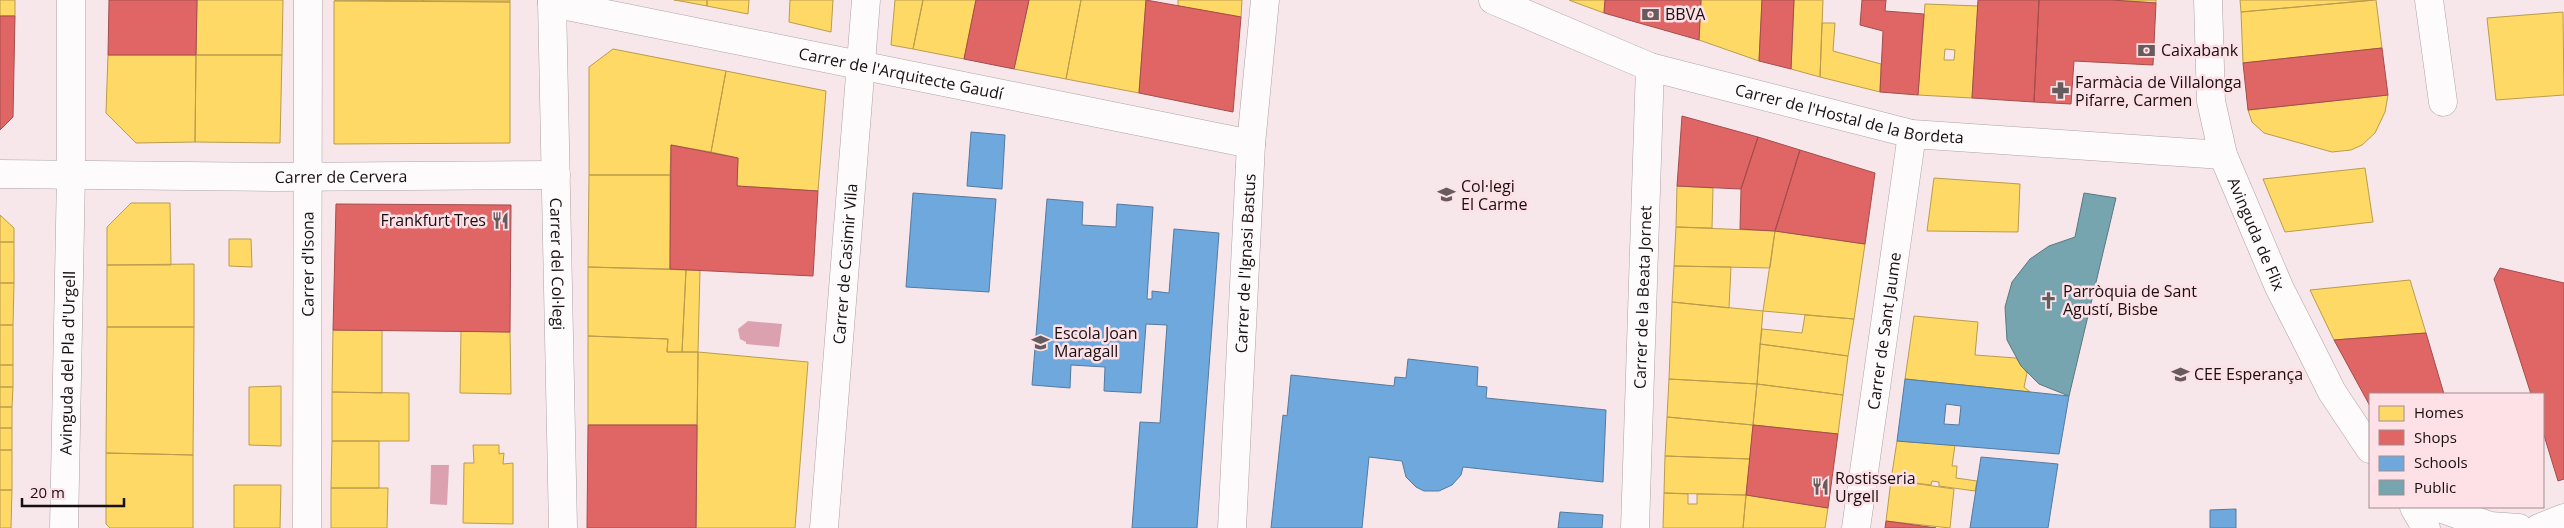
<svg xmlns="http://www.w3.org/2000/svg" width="2564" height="528" viewBox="0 0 2564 528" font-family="'Open Sans',sans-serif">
	<rect width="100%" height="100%" fill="#f7e7ea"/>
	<path fill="#dba1ae" d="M748,321L782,324L779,347L746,344V342L740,339L738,329Z
		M431,465H449L447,505L430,504Z"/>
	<path fill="#ffd966" stroke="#ba9c4c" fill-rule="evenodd" d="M0,0H15V16H0Z
		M197,0H283L282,55H196Z
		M334,0H423V1Z
		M423,0H510V2L423,1Z
		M674,0H707V6L686,2Z
		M707,0H749L748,14L707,6Z
		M790,0H833L831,32L789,22Z
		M895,0H923L913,49L891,45Z
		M923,0H976L964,59L913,49Z
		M1029,0H1081L1066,79L1014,69Z
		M1081,0H1146L1139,93L1066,79Z
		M1178,0H1242L1241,17L1178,6Z
		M1569,0H1605L1604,13L1574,2Z
		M1701,0H1762L1759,61L1699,40Z
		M1794,0H1823L1820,77L1791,69Z
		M2111,0H2156V3Z
		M2240,0H2373L2241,12Z
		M2376,0L2382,48L2243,63L2241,12Z
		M334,1L510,2V143L334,144Z
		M1925,4L1978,6L1972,98L1918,95ZM1945,49L1955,50L1954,60H1944Z
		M2563,12L2564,95L2496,100L2487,18Z
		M1822,23H1835L1833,51L1881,64L1880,92L1820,77Z
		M613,49L726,71L711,152L671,145L670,175H589V67Z
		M108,55H196L195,142L136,143L106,113Z
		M196,55H282L280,143L195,142Z
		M726,71L826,91L818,191L737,186L738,158L711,152Z
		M2388,95L2385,112L2375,133L2362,145L2351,150L2332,152L2264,133L2252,122L2248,110Z
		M2365,168L2373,222L2285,232L2263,179Z
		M589,175H670V269L588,267Z
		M1934,178L2020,184L2018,232L1927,231Z
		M1677,186L1713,188L1712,228L1676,227Z
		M131,203H170L171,265H107V227Z
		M0,215L14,228V242H0Z
		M1676,227L1775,231L1770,268L1674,266Z
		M1775,231L1865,244L1854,319L1763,311Z
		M229,239H251L252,267L229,266Z
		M0,242H14V283H0Z
		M194,264V327H107V265Z
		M1674,266L1731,267L1729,308L1672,302Z
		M588,267L686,270L682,352H667L668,339L588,336Z
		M686,270H700L698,352H682Z
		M2410,280L2426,333L2334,340L2310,290Z
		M0,283H14L13,325H0Z
		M1672,302L1763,311L1757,384L1669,379Z
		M1805,315L1854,319L1848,356L1760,344L1762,329L1802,333Z
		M1914,316L1978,322L1975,355L2016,358L2027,373L2024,387L2030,392L1905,379Z
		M0,325H13V365H0Z
		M107,327H194L193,455L106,453Z
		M333,330H382V393L332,392Z
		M461,331L510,332L511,394L460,393Z
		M588,336L668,339L667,352H698L697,425H588Z
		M1760,344L1848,356L1843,395L1757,384Z
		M698,352L808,362L795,528H696Z
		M0,365H13V387H0Z
		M1669,379L1757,384L1753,425L1667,417Z
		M1757,384L1843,395L1838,434L1753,425Z
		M281,386V446L249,445V387Z
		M0,387H13L12,407H0Z
		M332,392L409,393V441H332Z
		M0,407H12V428H0Z
		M1667,417L1753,425L1750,459L1665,456Z
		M0,428H12V450H0Z
		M332,441H379V488H331Z
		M1897,441L1955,445L1952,466H1957L1956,478L1977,481L1975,491L1939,486V482L1932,481L1931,485L1891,480Z
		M473,445H499V454L504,453L503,464L513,463V524L463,523L464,463H474Z
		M0,450H12V490H0Z
		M106,453L193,455V528H110L106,524Z
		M1665,456L1750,459L1746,495L1664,493Z
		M1891,480L1954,489L1950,528L1886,521Z
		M234,485H281L280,528H234Z
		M331,488H388L387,528H331Z
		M0,490H12L11,528H0Z
		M1664,493L1688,494V504H1697V494L1746,495L1743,528H1663Z
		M1746,495L1828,508L1825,528H1743Z"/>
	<path fill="#e06666" stroke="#a44c4c" d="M109,0H197L196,55H108Z
		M976,0H1029L1014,69L964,59Z
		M1146,0L1241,17L1233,112L1139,93Z
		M1605,0H1701L1699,40L1604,13Z
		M1762,0H1794L1791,69L1759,61Z
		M1862,0H1886L1885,11L1924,14L1918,95L1880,92L1883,31L1860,25Z
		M1978,0H2039L2034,102L1972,98Z
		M2039,0H2111L2156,3L2153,65L2074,61L2071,104L2034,102Z
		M0,16H15L13,117L0,130Z
		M2382,48L2388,95L2248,110L2243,63Z
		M1682,116L1758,137L1741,189L1677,186Z
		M1758,137L1800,150L1775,231L1740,229L1741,189Z
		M671,145L738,158L737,186L818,191L813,276L670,269Z
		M1800,150L1875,173L1865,244L1775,231Z
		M336,204L511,205L510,332L333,330Z
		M2500,268L2564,283V479L2558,481L2543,432V394H2531L2494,279Z
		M2426,333L2444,394H2370V406L2334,340Z
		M588,425H697L696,528H587Z
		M1753,425L1838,434L1828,508L1746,495Z
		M1886,521L1936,528H1885Z"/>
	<path fill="#6fa8dc" stroke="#557a9f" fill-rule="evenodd" d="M971,132L1005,135L1002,189L967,186Z
		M913,193L996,199L989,292L906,287Z
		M1047,199L1083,202L1082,225L1116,227L1117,204L1153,207L1147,299H1152V291L1169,293L1174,229L1219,233L1197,528H1132L1140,422L1160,423L1167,325L1146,324L1141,393L1104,391L1105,367L1071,365L1070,388L1032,385Z
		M1408,359L1478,367L1477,386L1487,387L1486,398L1606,410L1603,482L1463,467L1461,475L1452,485L1439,491H1424L1416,487L1406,477L1402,461L1369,457L1362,528H1271L1283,415L1287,416L1291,375L1394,386L1395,377L1406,378Z
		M1905,379L2069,396L2059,454L1897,441ZM1946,404L1961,406L1959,425L1944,424Z
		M1981,457L2058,464L2048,528H1970Z
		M2236,509V528H2210V510Z
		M1560,512L1603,515L1602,528H1558Z"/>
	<path fill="#76a5af" stroke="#5a7880" d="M2084,193L2116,198L2069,396L2039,384L2021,366L2007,340L2005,307L2012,282L2030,259L2049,246L2075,237Z"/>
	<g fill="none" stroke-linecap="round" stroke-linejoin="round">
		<defs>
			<g id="minor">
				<path id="s1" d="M552,0L563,528"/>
				<path id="s2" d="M1493,0L1650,67L1912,134L2223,155"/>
				<path d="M2429,0L2443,102"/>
				<path id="s3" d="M552,3L1251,144"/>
				<path id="s4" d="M0,174L274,177L556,175"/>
				<path id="s5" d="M64,528L71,175V0"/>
				<path id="s6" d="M307,528L308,0"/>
				<path id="s7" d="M824,528L866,0"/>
				<path id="s8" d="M1232,528L1251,144L1265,0"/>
				<path id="s9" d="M1635,528L1650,67"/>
				<path id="s10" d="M1856,528L1912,134"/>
			</g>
			<g id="secondary">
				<path id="s11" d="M2208,0L2211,101L2223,155L2279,287L2307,342L2332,392L2370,449"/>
				<path d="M2414,507L2426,528"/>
				<path d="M2437,507L2490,526L2519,528"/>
				<path d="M2539,528L2564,518"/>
			</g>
		</defs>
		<use href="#minor" stroke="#aea2a5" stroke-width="29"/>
		<use href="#secondary" stroke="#aea2a5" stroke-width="29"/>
		<use href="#minor" stroke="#fefbfc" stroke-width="28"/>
		<use href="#secondary" stroke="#fefbfc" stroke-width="28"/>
	</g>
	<defs>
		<symbol id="bank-bare" viewBox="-9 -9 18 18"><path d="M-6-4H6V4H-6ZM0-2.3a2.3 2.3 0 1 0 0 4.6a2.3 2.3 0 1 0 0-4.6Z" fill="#665b5d" stroke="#fde1e6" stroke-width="2.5" paint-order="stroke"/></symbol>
		<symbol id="pharmacy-bare" viewBox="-9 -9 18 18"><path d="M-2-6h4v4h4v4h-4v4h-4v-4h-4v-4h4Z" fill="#665b5d" stroke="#fde1e6" stroke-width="2.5" paint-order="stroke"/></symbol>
		<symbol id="school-bare" viewBox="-9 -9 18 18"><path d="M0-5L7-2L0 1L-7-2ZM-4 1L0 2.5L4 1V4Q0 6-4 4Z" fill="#665b5d" stroke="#fde1e6" stroke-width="2.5" paint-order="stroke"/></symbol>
		<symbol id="restaurant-bare" viewBox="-9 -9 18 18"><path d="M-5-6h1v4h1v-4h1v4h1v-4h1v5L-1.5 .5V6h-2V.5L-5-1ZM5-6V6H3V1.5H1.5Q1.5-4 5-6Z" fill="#665b5d" stroke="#fde1e6" stroke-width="2.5" paint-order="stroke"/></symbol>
		<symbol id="church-bare" viewBox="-9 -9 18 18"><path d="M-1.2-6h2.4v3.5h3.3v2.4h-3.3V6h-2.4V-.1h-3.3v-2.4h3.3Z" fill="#665b5d" stroke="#fde1e6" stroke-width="2.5" paint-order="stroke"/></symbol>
	</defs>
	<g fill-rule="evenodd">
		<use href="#bank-bare" x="1638" y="2" width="25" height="25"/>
		<use href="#bank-bare" x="2134" y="38" width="25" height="25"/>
		<use href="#pharmacy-bare" x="2048" y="78" width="25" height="25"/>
		<use href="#school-bare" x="1434" y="182" width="25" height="25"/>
		<use href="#restaurant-bare" x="488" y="208" width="25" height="25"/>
		<use href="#church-bare" x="2036" y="288" width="25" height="25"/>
		<use href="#school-bare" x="1028" y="330" width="25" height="25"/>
		<use href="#school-bare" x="2168" y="362" width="25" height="25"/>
		<use href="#restaurant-bare" x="1808" y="474" width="25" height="25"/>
	</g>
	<g text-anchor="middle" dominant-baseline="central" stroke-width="5" stroke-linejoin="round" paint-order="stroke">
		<g font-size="16" fill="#180f11" stroke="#fde1e6" text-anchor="start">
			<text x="1665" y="14">BBVA</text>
			<text x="2161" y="50">Caixabank</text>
			<text x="2075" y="82">Farmàcia de Villalonga<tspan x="2075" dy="18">Pifarre, Carmen</tspan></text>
			<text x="1461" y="186">Col·legi<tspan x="1461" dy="18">El Carme</tspan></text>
			<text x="486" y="220" text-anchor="end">Frankfurt Tres</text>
			<text x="2063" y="291">Parròquia de Sant<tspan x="2063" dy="18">Agustí, Bisbe</tspan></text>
			<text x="1054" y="333">Escola Joan<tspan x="1054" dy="18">Maragall</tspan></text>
			<text x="2194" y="374">CEE Esperança</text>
			<text x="1835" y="478">Rostisseria<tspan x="1835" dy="18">Urgell</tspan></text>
		</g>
		<g font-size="16" fill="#180f11" stroke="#fde1e6">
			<text stroke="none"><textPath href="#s3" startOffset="356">Carrer de l'Arquitecte Gaudí</textPath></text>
			<text stroke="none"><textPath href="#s2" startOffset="376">Carrer de l'Hostal de la Bordeta</textPath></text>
			<text stroke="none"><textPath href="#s4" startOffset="341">Carrer de Cervera</textPath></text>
			<text stroke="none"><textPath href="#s11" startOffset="242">Avinguda de Flix</textPath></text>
			<text stroke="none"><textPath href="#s6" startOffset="264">Carrer d'Isona</textPath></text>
			<text stroke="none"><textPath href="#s1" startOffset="264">Carrer del Col·legi</textPath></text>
			<text stroke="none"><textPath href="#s7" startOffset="265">Carrer de Casimir Vila</textPath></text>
			<text stroke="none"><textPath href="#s8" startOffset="265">Carrer de l'Ignasi Bastus</textPath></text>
			<text stroke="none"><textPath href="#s9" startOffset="231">Carrer de la Beata Jornet</textPath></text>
			<text stroke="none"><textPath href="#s10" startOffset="199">Carrer de Sant Jaume</textPath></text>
			<text stroke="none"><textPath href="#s5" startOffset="165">Avinguda del Pla d'Urgell</textPath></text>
		</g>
	</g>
	<rect x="2369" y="393" width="175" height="115" fill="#fde1e6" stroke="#a18d91"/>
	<rect x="2379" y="406" width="25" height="15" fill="#ffd966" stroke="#a18d91"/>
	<text x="2414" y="418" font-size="15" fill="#180f11">Homes</text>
	<rect x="2379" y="430" width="25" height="15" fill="#e06666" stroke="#a18d91"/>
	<text x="2414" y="443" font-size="15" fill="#180f11">Shops</text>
	<rect x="2379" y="456" width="25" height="15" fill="#6fa8dc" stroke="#a18d91"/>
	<text x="2414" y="468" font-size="15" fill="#180f11">Schools</text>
	<rect x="2379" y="480" width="25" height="15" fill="#76a5af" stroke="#a18d91"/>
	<text x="2414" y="493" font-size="15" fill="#180f11">Public</text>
	<path d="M22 498v8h102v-8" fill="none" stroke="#180f11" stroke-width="2.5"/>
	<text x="30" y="498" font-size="15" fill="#180f11" stroke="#fde1e6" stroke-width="4" paint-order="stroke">20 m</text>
</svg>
